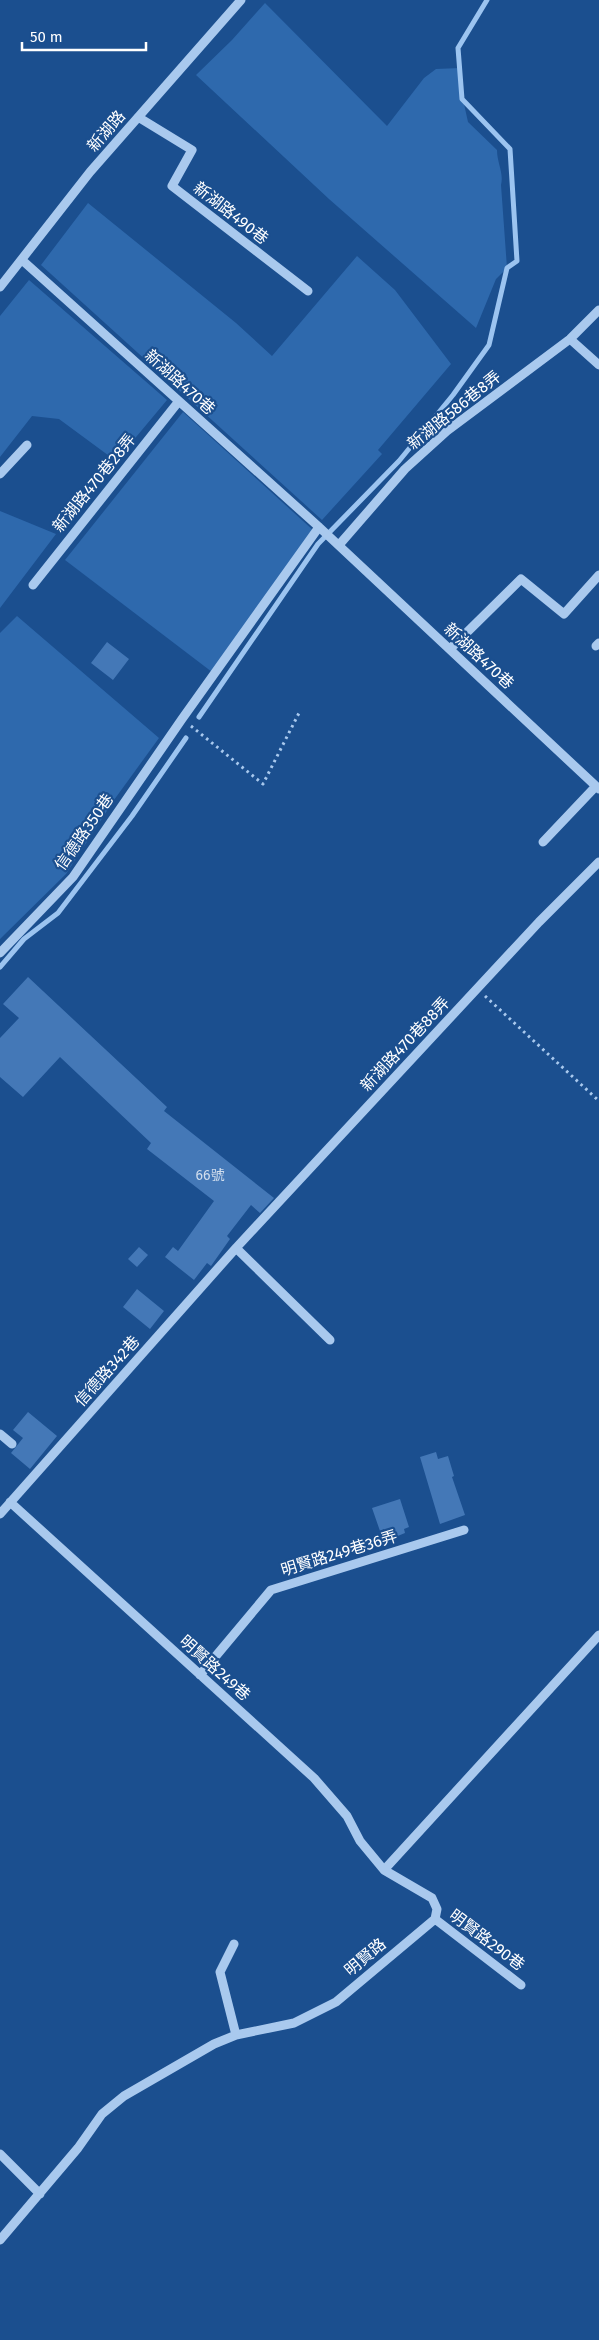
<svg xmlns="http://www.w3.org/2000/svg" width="599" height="2340" viewBox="0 0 599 2340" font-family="'Fira Sans','Noto Sans TC',sans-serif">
	<rect width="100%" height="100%" fill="#1b4f8f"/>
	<path fill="#2e69ad" d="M265,3L387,126L424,78L436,69L460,68L462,95L468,122L497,150C497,163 504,173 501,185L507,268L496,279L476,328L329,199L196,75L232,40Z
		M88,203L236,323L272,356L357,256L395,290L451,364L378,450L382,454L322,520L41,265Z
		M29,280L167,400L116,461L59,419L32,416L0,457V316Z
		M183,412L314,531L212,672L65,560Z
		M0,511L56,534L0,608Z
		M17,616L159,738L114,800L66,874L0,939V633Z"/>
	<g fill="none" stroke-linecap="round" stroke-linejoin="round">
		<path stroke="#9cc4f0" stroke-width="5" d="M199,717L318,544L399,461L453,395L489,345L507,268L517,261L510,149L462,99L458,48L487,0
			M0,967L24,939L58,913L132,816L186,738"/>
	</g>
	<path fill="#4478b7" d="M107,642L129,659L113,680L91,663Z
		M28,977L167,1107L164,1111L274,1198L260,1213L251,1205L227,1236L230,1239L211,1266L207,1263L194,1280L165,1257L173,1247L178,1251L214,1201L147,1149L151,1143L60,1057L23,1097L0,1077V1038L19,1018L3,1004Z
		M139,1247L148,1255L137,1267L128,1259Z
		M137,1289L164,1311L150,1329L123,1307Z
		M28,1412L57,1436L30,1469L11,1453L23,1438L13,1430Z
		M436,1452L438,1459L448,1456L454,1476L452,1477L465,1515L440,1524L420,1457Z
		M400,1499L409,1527L404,1529L405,1533L388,1540L384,1529L380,1531L372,1508Z"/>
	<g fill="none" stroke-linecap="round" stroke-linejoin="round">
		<path stroke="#a9c9ee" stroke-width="3" stroke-dasharray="2.5 4" stroke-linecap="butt" d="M191,726L263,784L300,711
			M485,996L599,1101"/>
		<path stroke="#a9c9ee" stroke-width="9" d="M138,117L192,150L172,186L308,291
			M22,260L319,527L599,789
			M0,287L90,172L241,0
			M570,339L599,365
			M0,474L27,445
			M339,545L405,469L447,431L570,339L599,310
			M33,585L179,401
			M596,646L599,643
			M450,649L521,579L564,614L599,575
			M543,842L596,786
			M0,953L73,877L182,719L319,527
			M236,1248L330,1340
			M0,1434L12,1444
			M10,1502L314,1778L347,1816L360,1841L384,1870
			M0,1514L236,1248L539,922L599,862
			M200,1675L271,1590L464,1530
			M435,1919L521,1985
			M234,1944L220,1972L236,2035
			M0,2154L40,2194
			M0,2240L78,2148L102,2114L124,2096L214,2044L236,2035L294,2023L336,2002L435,1919L437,1909L432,1898L384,1870L599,1635"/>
	</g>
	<g text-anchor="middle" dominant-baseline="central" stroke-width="4.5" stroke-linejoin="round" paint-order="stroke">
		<g font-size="14" fill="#d0dded">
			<text x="210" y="1175">66號</text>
		</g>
		<g font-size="16" fill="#fff" stroke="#1b4f8f">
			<text transform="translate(106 131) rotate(-49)">新湖路</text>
			<text transform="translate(231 213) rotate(38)">新湖路490巷</text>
			<text transform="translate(180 382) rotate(42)">新湖路470巷</text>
			<text transform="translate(454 410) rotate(-39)">新湖路586巷8弄</text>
			<text transform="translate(94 483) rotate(-51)">新湖路470巷28弄</text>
			<text transform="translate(479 656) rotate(43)">新湖路470巷</text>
			<text transform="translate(84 832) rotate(-55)">信德路350巷</text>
			<text transform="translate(405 1044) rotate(-47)">新湖路470巷88弄</text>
			<text transform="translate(107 1371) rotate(-48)">信德路342巷</text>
			<text transform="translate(339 1553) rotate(-17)">明賢路249巷36弄</text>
			<text transform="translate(215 1668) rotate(42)">明賢路249巷</text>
			<text transform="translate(487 1940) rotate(37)">明賢路290巷</text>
			<text transform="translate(365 1957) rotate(-40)">明賢路</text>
		</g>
	</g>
	<path d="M22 42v8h124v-8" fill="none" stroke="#ffffff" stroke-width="2.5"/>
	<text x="30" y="42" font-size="15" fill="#ffffff" stroke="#1b4f8f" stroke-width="4" paint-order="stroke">50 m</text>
</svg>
